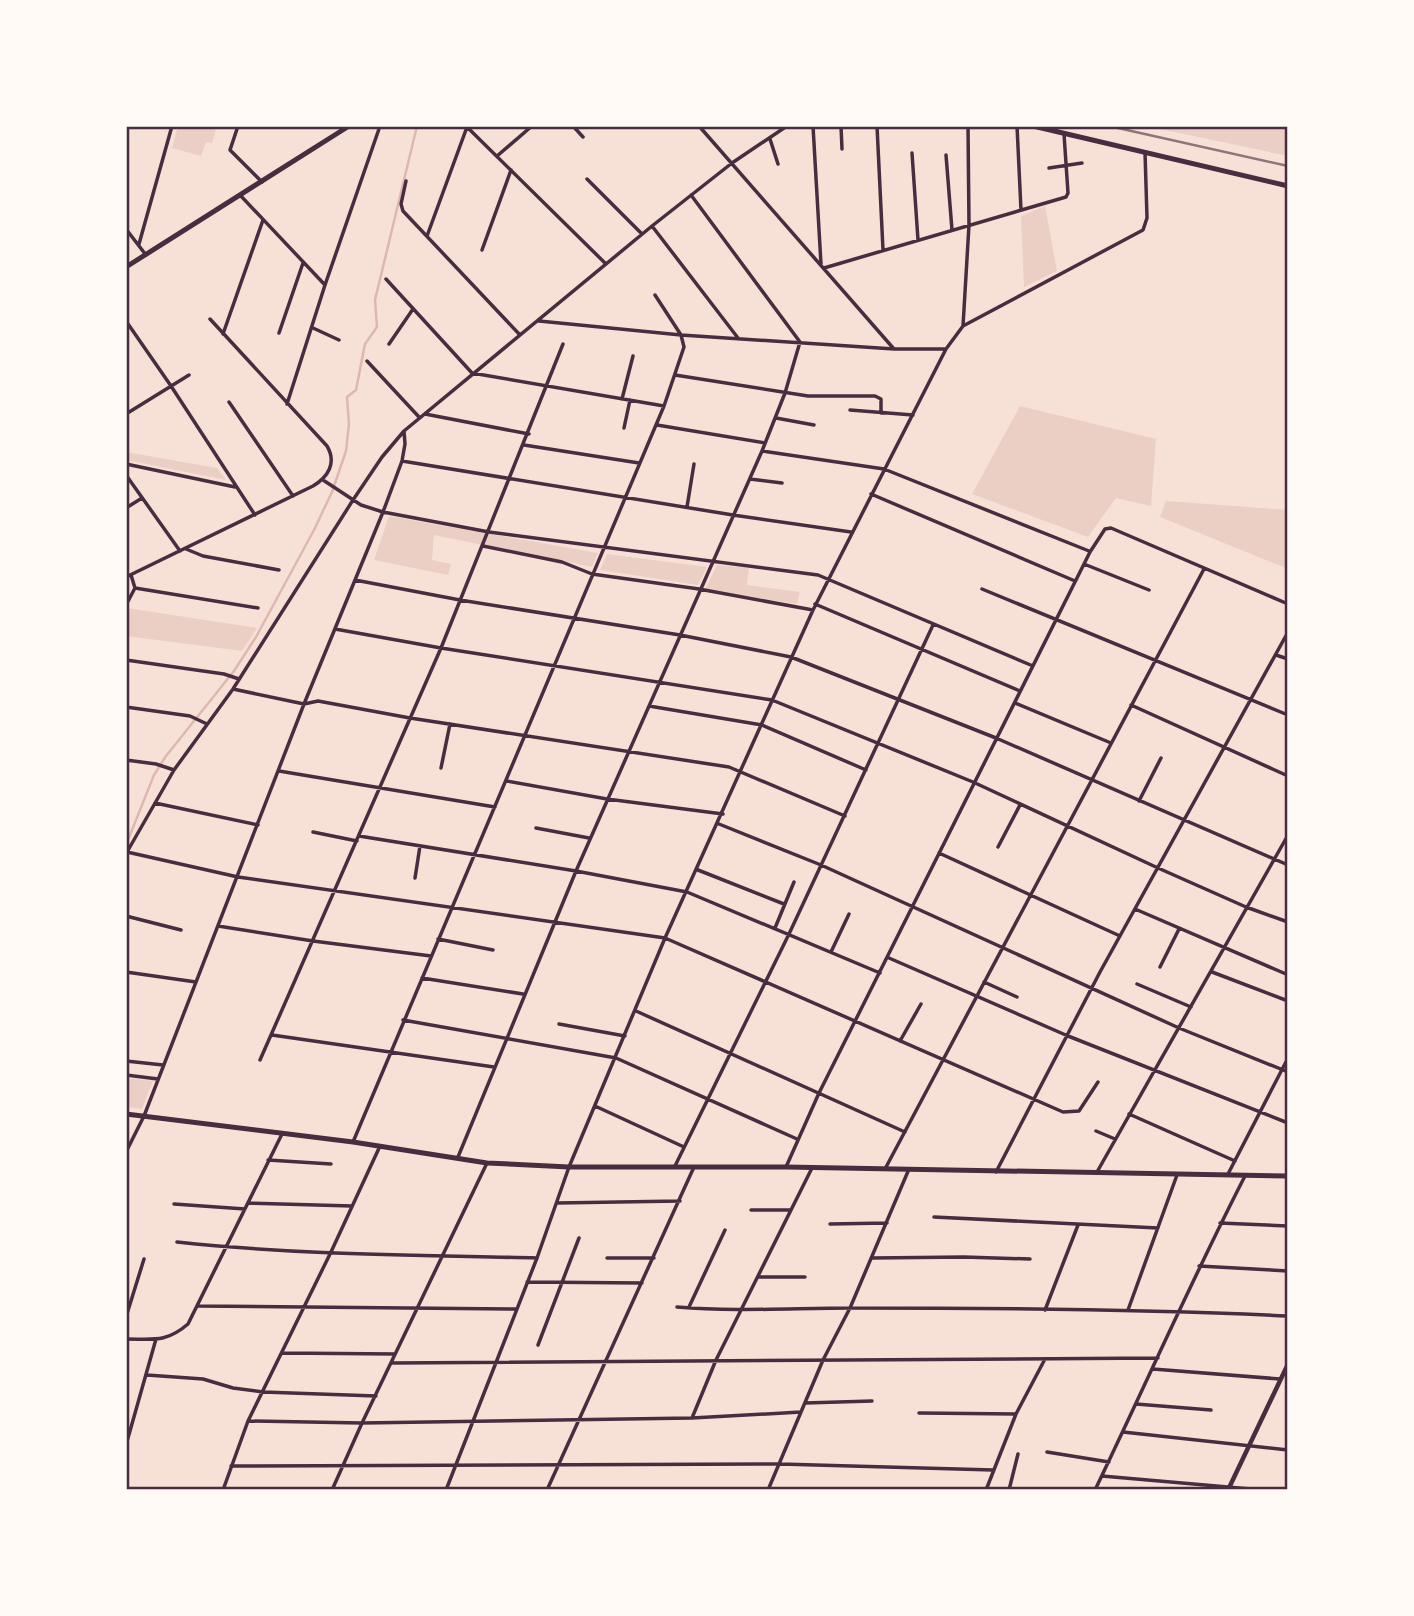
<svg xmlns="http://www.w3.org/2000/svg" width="1414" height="1616" viewBox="0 0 1414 1616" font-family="Literata,serif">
	<rect width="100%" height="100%" fill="#f7e1d7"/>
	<path fill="#ebcfc5" d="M178,126H217L212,143L206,142L201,156L172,148Z
		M1146,126H1288V156Z
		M1045,206L1057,271L1024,287L1021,216Z
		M1020,406L1156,439L1151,506L1116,498L1088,537L972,494Z
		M126,452L217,468L226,480L126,460Z
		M1166,501L1288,510V569L1160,517Z
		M389,516L598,553L592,567L434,535L432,560L451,564L448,575L374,560Z
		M607,554L707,567L698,585L600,570Z
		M717,565L749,568L747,585L800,592L797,604L705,590Z
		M127,608L257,628L242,651L126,636Z
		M126,1078L153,1081L142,1109L126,1107Z"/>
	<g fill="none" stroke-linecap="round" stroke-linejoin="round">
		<path stroke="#dcb8b0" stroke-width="2.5" d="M126,845L154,775L166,756L234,671L256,637L314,530L332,492L346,451L349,424L347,397L356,390L365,344L377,327L375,300L417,126"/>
		<path stroke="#4a2c40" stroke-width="3.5" d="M238,126L230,150L262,182
			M466,126L606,264
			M573,126L583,137
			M699,126L894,349
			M813,126L821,264
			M841,126L842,149
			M877,126L883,250
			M1017,126L1021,210
			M770,139L778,164
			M912,153L918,240
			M946,155L952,230
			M497,156L532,126
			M1049,168L1082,163
			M587,179L642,234
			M406,181L401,204L403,211L520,335
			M240,195L325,285
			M652,226L738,338
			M126,229L146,255
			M427,236L467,127
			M139,244L172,126
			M482,250L511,170
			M824,268L1066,197L1068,193L1064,134
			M386,279L472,373L664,406
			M126,321L171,386L255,515
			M539,321L681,335L894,349H946
			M963,326L969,225L968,126
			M313,328L339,340
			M279,333L303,263
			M223,334L263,220
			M389,344L413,309
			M367,361L419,417
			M675,375L808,396H875L881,399V413
			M622,399L633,356
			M229,402L293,496
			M287,404L325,285L380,126
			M850,410L913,415
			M126,414L189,375
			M425,414L529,434
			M776,418L814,425
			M657,425L765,443
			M624,428L630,400
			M524,445L639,463
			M762,451L884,469L1089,551
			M402,461L733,515L851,532
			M126,464L235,487
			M126,475L180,551
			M750,479L782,483
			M323,480L361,505L383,512L489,532L818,575L1033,666
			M871,494L1075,581
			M687,507L694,464
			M126,508L142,498
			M483,546L562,562L592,574L699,589L813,610
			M186,549L203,556L279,570
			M1084,564L1149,590
			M131,575L135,588L258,608
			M126,577L313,486C328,477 337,463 327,446L210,319
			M355,580L460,600L680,635L791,657L996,738L1288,865
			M982,589L1288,715
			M815,604L1020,691
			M126,605L135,588
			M335,629L441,648L772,700L973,782L1158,868L1246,907L1288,922
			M1276,655L1288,659
			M126,660L224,674L239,679
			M233,689L304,704L318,701L410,718L729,767L845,816
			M1015,703L1111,743
			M1131,705L1288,776
			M649,706L762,725L866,770
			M126,707L190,716L207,724
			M126,760L156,764L174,770
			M441,768L450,724
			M279,771L495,807
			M507,781L607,799L723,814
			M1139,801L1161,758
			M155,803L258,825
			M719,824L821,865L1179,1028L1288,1072
			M536,828L589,838
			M313,832L357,841
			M359,836L576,871L687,892L880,973
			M998,847L1020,805
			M127,852L238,877L665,938L1063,1112L1079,1111L1098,1082
			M127,852L174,770L233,689L353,500L382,457L404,431L652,226L732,163L787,126
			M939,853L1120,936
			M698,870L784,904
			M415,878L420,846
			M1135,909L1286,974
			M126,916L181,930
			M218,926L313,941L431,956
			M775,928L794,882
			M438,939L493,950
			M831,952L849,914
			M889,958L1068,1036L1288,1123
			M1160,967L1179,929
			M126,972L196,982
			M1212,972L1288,1001
			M422,978L523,994
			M984,982L1017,997
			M1137,984L1191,1007
			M636,1011L905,1132
			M403,1020L616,1058L797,1139
			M559,1024L625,1036
			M272,1035L494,1067
			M900,1041L921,1004
			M260,1060L441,648L563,344
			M126,1061L163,1065
			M126,1075L158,1079
			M595,1106L684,1147
			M1129,1114L1235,1161
			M1096,1131L1115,1139
			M353,1142L664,406L684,347L681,335L655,295
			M126,1152L144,1116L304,704L383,512L402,461L405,444L404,431
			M458,1157L576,871L762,451L785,393L800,342L691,195
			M268,1160L331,1164
			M675,1166L789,934L933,625
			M786,1167L819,1093L1090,552L1105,529L1111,528L1288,604
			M885,1169L1204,569
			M996,1172L1100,972L1288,632
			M1097,1172L1288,835
			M1228,1174L1288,1058
			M248,1203L352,1206
			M557,1203L680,1201
			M174,1204L245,1209
			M751,1210H790
			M934,1217L1158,1228
			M1220,1223L1288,1226
			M830,1224L887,1223
			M177,1242C296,1255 417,1255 537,1258
			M607,1258H654
			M872,1258L964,1257L1030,1259
			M1199,1266L1288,1271
			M758,1277H805
			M527,1282L642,1283
			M198,1306L516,1309
			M677,1307C735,1312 794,1308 852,1308C998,1308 1143,1309 1288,1316
			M689,1307L725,1230
			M1045,1310L1078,1225
			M1128,1310L1177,1175
			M126,1317L144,1259
			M126,1339C153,1339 166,1343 188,1324L282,1134
			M538,1345L579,1238
			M282,1353L395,1354
			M391,1363L1158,1358
			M1153,1369L1280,1379
			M147,1375L203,1379L233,1388L263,1392L376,1396
			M805,1403L872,1401
			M1136,1404L1211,1410
			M919,1413L1016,1414
			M692,1418L716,1360L812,1168
			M248,1421L362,1423L692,1418L801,1412
			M1123,1432L1288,1450
			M126,1445L156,1339
			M1047,1452L1109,1462
			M231,1466L780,1464L993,1470
			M1102,1476L1262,1490
			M223,1490L248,1421L331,1252L380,1146
			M332,1490L362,1423L487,1163
			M446,1490L537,1258L569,1167L665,938L813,610L946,349L963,326L1143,230L1147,218L1145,152
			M547,1490L694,1167
			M768,1490L823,1360L850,1308L909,1169
			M986,1490L1016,1414L1045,1359
			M1009,1490L1018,1454
			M1095,1490C1145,1386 1192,1279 1245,1176"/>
		<path stroke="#4a2c40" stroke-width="4.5" d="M1228,1490L1288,1364"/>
		<path stroke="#4a2c40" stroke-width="5" d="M1033,126L1288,186
			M126,267L349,126
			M126,1114L353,1142L487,1163L569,1167H786L1288,1176"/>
		<path stroke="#8f747c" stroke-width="2.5" d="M1109,126L1288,166"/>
	</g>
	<rect width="1414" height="1616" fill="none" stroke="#fffaf5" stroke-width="256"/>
	<rect x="128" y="128" width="1158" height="1360" fill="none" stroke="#4a2c40" stroke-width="2.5"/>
</svg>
